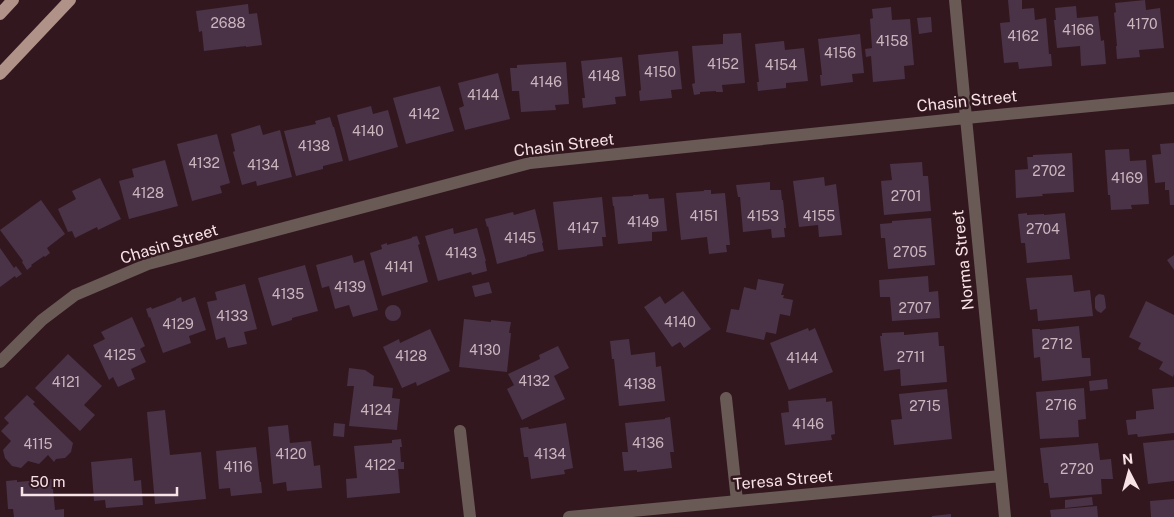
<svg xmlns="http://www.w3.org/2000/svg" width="1174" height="517" viewBox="0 0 1174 517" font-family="'Public Sans',sans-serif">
	<rect width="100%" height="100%" fill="#33171f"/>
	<path fill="#4a3347" d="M1008,0H1022V9L1034,8L1035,20L1046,18L1049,54H1051L1052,66L1019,69L1018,62L1004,63L1000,23L1010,22Z
		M1145,0L1146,10L1160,8L1164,48L1139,50L1140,57L1117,59L1116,46H1117L1114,13L1116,12L1115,3Z
		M248,4L249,14L257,13L262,45L246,47V46L204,51L202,31L199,32L196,11Z
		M1076,6L1077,18L1098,16L1101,41L1104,40L1106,64L1081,66L1080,46L1057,48L1054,20H1056L1055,8Z
		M891,7L892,20L910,19L914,65L904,66L905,79L873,82L871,56L866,57L865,49L872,48L870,19L873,18L872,9Z
		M931,17L932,32L919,34L917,18Z
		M741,33L745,83L722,85L723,92H716V91L700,92V94L694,95L692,84L695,83L692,46L723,44V34Z
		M860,34L864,73L852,74L853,82L821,86L820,75H822L818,39Z
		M784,41L785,50L804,48L808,81L786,83V88L758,91L757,82H759L755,44Z
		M678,51L682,89L671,90L672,98L640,101L639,91L641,90L638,55Z
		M622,57L626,96L615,97L616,104L583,108L582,98H585L581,61Z
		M566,62L569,104L555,105L556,110L521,112L519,91H512L510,68H517V65Z
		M498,73L510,119L465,130L459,108L464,106L458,83Z
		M440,86L454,131L406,144L393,98Z
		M371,106L373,114L388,110L398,147L349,161L337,115Z
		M330,117L333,127H334L343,161L323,166V169L296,176L284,131L316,124L315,121Z
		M260,125L263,135L280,130L292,177L257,186L256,181L242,185L233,152L235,151L231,134Z
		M217,134L230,183L220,186L222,193L192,201L177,144Z
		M1174,143V205H1170L1169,190H1165V182L1155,183L1152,155L1161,154L1160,144Z
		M1129,149L1130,161L1146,160L1149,204L1131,205L1132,209L1111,210L1110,195H1108L1105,150Z
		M1072,153L1074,192L1042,194L1043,196L1016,198L1015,170L1028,169L1027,157H1033V155Z
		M165,160L178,206L129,219L119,181L134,177L132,169Z
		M922,162L923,176H928L931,211L884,215L881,181L892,180L890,164Z
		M824,177L825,186L836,184L842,235L819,237L818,225L799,227L793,181Z
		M100,178L121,219L98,230L97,227L75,238L72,231L68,232L58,209L76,199L72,191Z
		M770,182V190H781L782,200H783L786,228H784L785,237L772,238L771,229L743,232L740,197H738L736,185Z
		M704,190H711V194L725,193L730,245H726L727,252L709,254L707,237L681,240L676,193L704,191Z
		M648,194L649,199L664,198L667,231L652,232V241L618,244L614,206H613L612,197L633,196V195Z
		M602,197L606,237H602L603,246L558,250L553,202Z
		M41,200L65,234L47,248L50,253L45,257L44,256L31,265L32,266L27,270L22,262L23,261L0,230Z
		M535,209L543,243H542L544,251L527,255V256L497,264L488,226L487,227L485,219L513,212L514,215Z
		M1027,213V215L1044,214V215L1065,213L1070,259L1027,263L1025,243H1021L1018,214Z
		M931,218L935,265L888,269L885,238H881L880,224L892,223V221Z
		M453,228L454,234L477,228L486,261H485L487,271L472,275L471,272L438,281L425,236Z
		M417,236L420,244L418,245L428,282L382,296L370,253L382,249L381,245L387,243V245L412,238V237Z
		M0,248L14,268L16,266L22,274L16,278L15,276L0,287Z
		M352,255L354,263L364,260L378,310L353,317L349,305L335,309L329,286L322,288L316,265Z
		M1174,255V270L1167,260Z
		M305,265L318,311L292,318V320L272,326L258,278Z
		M1072,275L1074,292L1090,290L1093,316L1038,321L1037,309L1030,310L1026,278Z
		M928,276L929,292L938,291L940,318L892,321L890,297H880L879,280Z
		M758,279L784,284L781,295H784L783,298L793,300L790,316L780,314L776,334L766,332L764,340L726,332L731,309L739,310L744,287L756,290Z
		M489,282L492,293L475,297L472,286Z
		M245,284L257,329L244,332L247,344L228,348L225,337L216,340L207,302L217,300L215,292Z
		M683,291L711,329L684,348L680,342L672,347L644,307L660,296L665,304Z
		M1099,294L1104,295L1105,299L1106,308L1101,313L1097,311L1095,308V298L1096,296Z
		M181,297L182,302L195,297L206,330L189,336L191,343L163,353L150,317L149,318L146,309L151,307L152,309L176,300V299Z
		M1146,301L1174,315V374L1173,377L1159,369L1163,362L1138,349L1141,343L1129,337Z
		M385 313a8 8 0 1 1 16 0a8 8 0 1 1-16 0Z
		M132,317L145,346L140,349L146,362L131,369L135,379L118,387L113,377L109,380L93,345L105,339L101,332Z
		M464,319L491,322V320L511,322L509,333H511L507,372L459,367Z
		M1079,326L1082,358H1090L1091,376L1042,381L1040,357L1034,358L1032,329H1040V330Z
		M808,328L809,331L815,328L833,372L789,390L770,343Z
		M430,329L450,371L417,386L416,382L402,388L383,347L399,339L400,343Z
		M904,332V335L938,332L939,346H944L947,382L901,386L900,369L884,371L880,336H882V333Z
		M629,339L631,355L655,352L656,367L661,366L665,401L619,406L614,359H612L610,341Z
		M558,346L569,368L554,376L565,399L522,420L507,389L514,385L508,374L540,359L539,355Z
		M68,354L102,386L84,405L95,415L80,431L35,388Z
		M349,368L365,370L374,376L373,386L393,388L392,398L400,399L397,430L349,426L354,386H347Z
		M1107,379L1108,389L1090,391L1089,381Z
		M1174,387V433L1138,437L1137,434L1128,435L1126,420L1136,419V411L1154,409L1152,389Z
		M1084,388L1086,419L1078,420L1079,437L1040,439L1036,392Z
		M947,389L952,439L894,445L891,420L902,419L899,394Z
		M27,395L35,402L33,404L73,443L71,452L65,458L56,459L54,462L48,455L39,464L28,461L21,468L12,466L5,458L3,450L11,441L1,431L9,423L4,418Z
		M826,398V402L832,401L835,434L831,435L832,440L785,445L781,413L789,412L788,401Z
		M165,410L170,455L201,452L206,499L155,504L147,412Z
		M670,417L674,452H670L672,468L637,472V470L624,471L622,452H628L625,423L665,419V418Z
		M334,423L345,424L344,437L333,436Z
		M566,423L573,468L564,470L565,474L531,479L528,457H524L520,428L528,427L529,429Z
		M288,425L290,443L311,441L314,466L320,465L322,488L287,491L286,482L273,484L268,427Z
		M401,439L402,447H400L401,462H404V469H398L400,493L347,498L346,479L357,478L354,446L392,443V440Z
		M1174,440V481L1148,484L1143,443Z
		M1098,443L1100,460L1111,459L1113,479H1101L1102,494L1050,498L1048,483H1044L1040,448Z
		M256,447L260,482H261L262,493L231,496L230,488L219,489L216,451Z
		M132,458L134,481L141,480L143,505L106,508L105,500L94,501L91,462Z
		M52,479L55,510L64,509V517H14L13,509H8L6,481L17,480V482Z
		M1092,497L1093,505L1065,508V500Z
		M1174,499V517H1151L1150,501Z
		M1097,506L1098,517H1051L1050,510Z
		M951,514V517H932V516Z"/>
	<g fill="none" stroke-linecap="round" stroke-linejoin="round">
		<path stroke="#695a55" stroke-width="12" d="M955,0L966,118L1005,517
			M0,362L42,320L75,295L148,264L530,163L966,118L1174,98
			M726,398L737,501
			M460,431L470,517
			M569,517L1001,476"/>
		<path stroke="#b09289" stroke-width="12" d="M0,14L13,0
			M0,74L70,0"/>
	</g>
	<g text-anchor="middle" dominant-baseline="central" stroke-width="5" stroke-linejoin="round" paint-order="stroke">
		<g font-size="14" fill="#ccb6be">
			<text x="228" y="23">2688</text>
			<text x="1142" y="24">4170</text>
			<text x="1078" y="30">4166</text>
			<text x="1023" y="36">4162</text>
			<text x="892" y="41">4158</text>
			<text x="840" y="53">4156</text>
			<text x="723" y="64">4152</text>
			<text x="781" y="65">4154</text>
			<text x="660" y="72">4150</text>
			<text x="604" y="76">4148</text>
			<text x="546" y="82">4146</text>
			<text x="483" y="95">4144</text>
			<text x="424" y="114">4142</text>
			<text x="368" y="131">4140</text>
			<text x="314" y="146">4138</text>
			<text x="204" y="163">4132</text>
			<text x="263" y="165">4134</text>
			<text x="1049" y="171">2702</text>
			<text x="1127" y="178">4169</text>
			<text x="148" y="193">4128</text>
			<text x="906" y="196">2701</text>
			<text x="704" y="216">4151</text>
			<text x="763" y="216">4153</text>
			<text x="819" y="216">4155</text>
			<text x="643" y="222">4149</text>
			<text x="583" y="228">4147</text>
			<text x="1043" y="229">2704</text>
			<text x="520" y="238">4145</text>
			<text x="910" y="252">2705</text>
			<text x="461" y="253">4143</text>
			<text x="399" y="267">4141</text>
			<text x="350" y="287">4139</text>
			<text x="288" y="294">4135</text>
			<text x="915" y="308">2707</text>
			<text x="232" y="316">4133</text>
			<text x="680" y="322">4140</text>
			<text x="178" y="324">4129</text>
			<text x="1057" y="344">2712</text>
			<text x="485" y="350">4130</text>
			<text x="120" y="355">4125</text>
			<text x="411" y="356">4128</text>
			<text x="911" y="357">2711</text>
			<text x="802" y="358">4144</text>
			<text x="534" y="381">4132</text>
			<text x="66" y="382">4121</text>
			<text x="640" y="384">4138</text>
			<text x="1061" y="405">2716</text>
			<text x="925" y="406">2715</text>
			<text x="376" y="410">4124</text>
			<text x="808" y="424">4146</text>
			<text x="648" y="443">4136</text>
			<text x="38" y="444">4115</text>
			<text x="291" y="454">4120</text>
			<text x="550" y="454">4134</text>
			<text x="380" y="465">4122</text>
			<text x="238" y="467">4116</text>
			<text x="1077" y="469">2720</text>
		</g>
		<g font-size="16" fill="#f7e2e6" stroke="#33171f">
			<text transform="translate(967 101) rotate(-6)">Chasin Street</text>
			<text transform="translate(564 145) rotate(-7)">Chasin Street</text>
			<text transform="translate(169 244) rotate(-17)">Chasin Street</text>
			<text transform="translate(963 260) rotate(-96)">Norma Street</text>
			<text transform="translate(783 480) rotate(-5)">Teresa Street</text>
		</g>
	</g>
	<g transform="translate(1129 472) rotate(354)" stroke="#33171f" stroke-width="4" paint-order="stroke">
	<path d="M0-4L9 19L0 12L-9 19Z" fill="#f7e2e6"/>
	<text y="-8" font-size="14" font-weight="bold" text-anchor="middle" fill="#f7e2e6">N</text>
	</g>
	<path d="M22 487v8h155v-8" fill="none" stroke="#f7e2e6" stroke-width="2.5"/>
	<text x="30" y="487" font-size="15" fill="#f7e2e6" stroke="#33171f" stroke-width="4" paint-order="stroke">50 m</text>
</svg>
